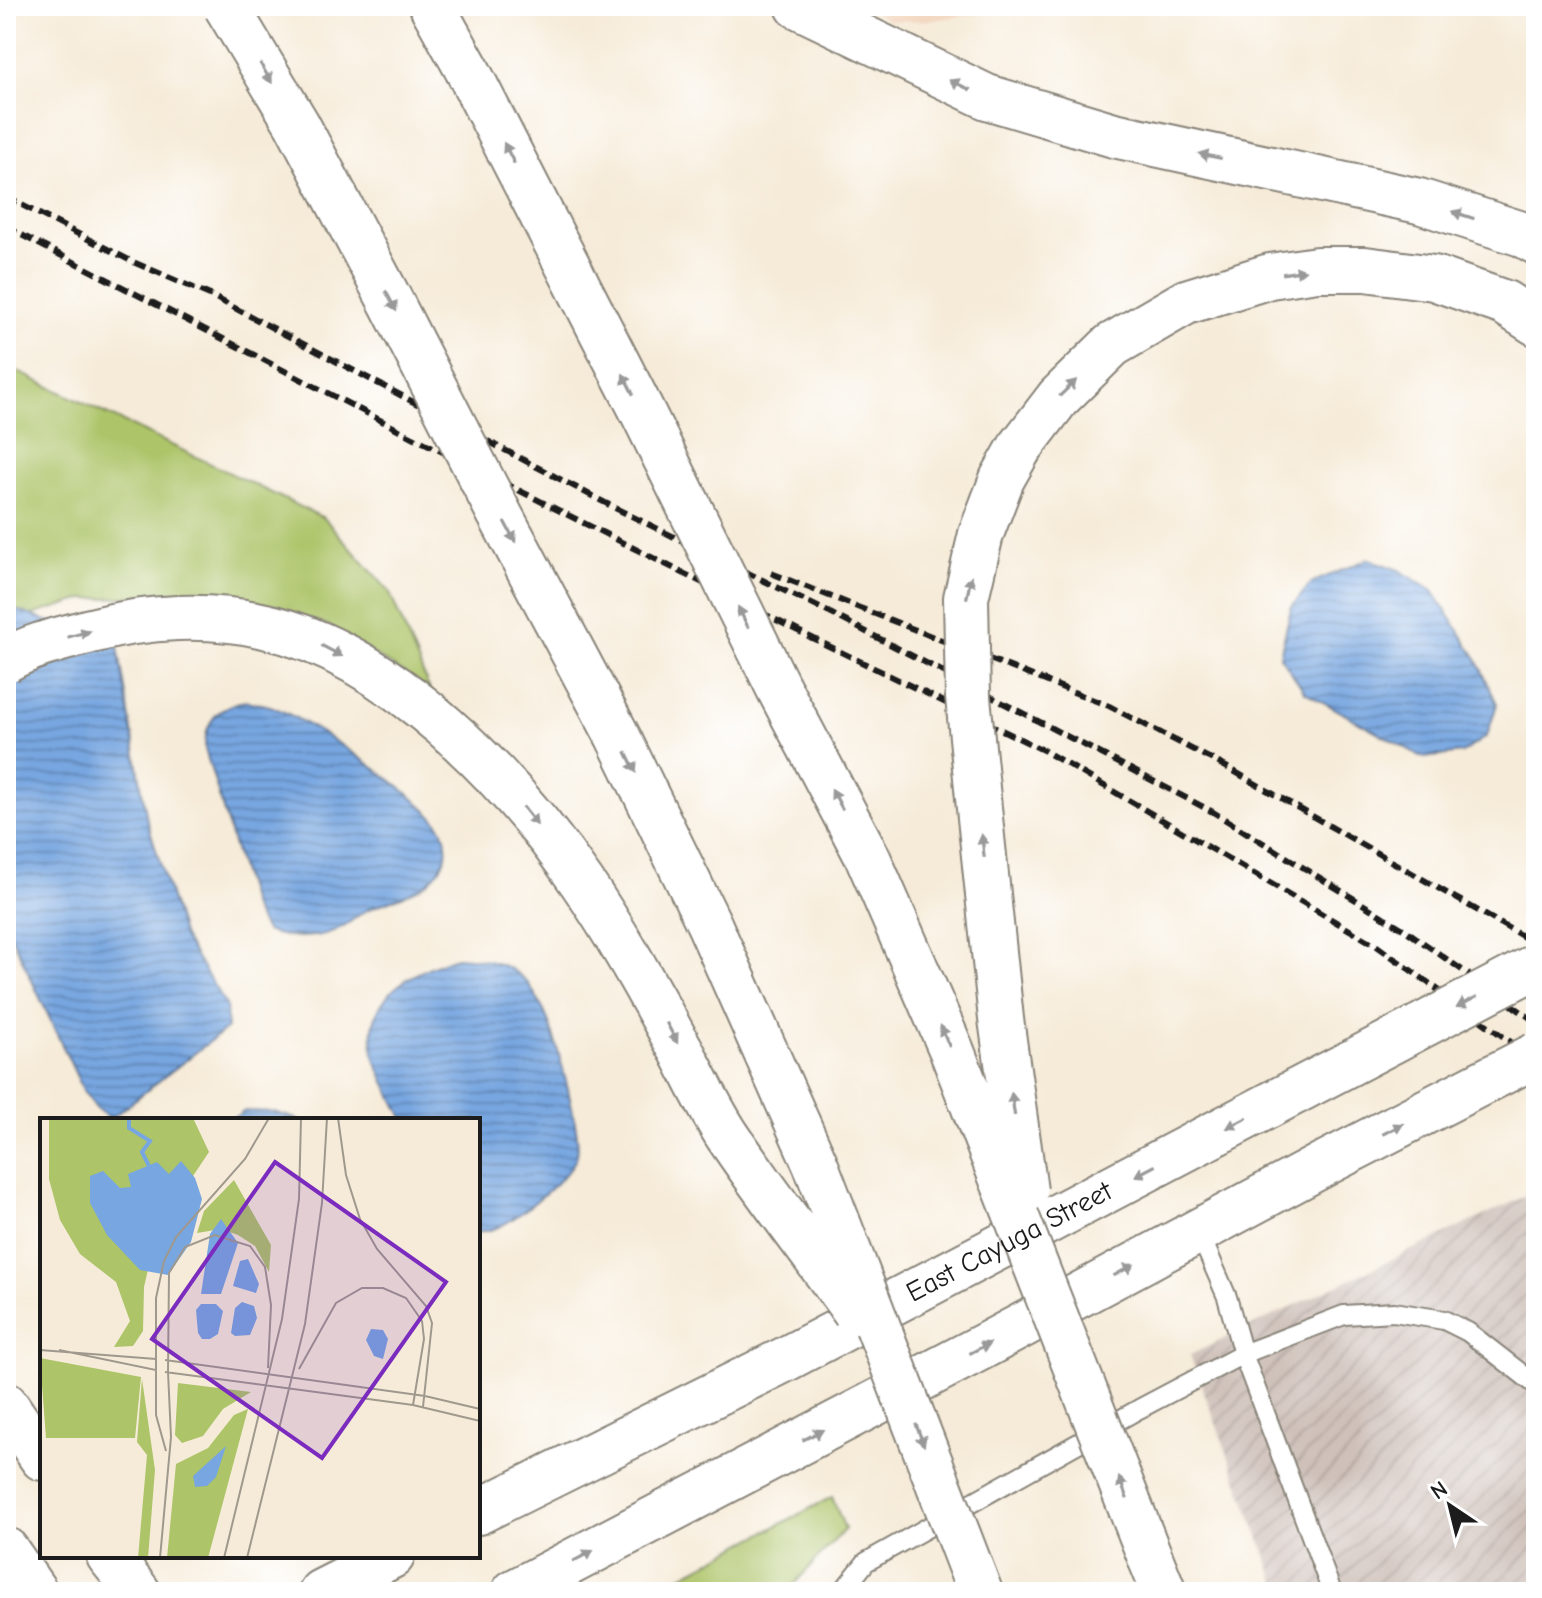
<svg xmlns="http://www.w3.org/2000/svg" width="1542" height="1598" viewBox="0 0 1542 1598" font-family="'Comic Neue',sans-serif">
	<defs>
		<pattern id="industrial-furrows" width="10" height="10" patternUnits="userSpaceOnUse" patternTransform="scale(2)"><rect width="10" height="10" fill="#cfc1ba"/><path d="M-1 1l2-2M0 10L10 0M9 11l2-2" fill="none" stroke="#b1a59f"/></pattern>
		<pattern id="water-rules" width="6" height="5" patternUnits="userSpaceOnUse" patternTransform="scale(2)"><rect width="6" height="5" fill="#77a6e0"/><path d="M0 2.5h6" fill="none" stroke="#6186b5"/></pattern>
	</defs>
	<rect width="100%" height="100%" fill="#fff"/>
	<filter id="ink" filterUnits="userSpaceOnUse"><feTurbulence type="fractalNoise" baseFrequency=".0125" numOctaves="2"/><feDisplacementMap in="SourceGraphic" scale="16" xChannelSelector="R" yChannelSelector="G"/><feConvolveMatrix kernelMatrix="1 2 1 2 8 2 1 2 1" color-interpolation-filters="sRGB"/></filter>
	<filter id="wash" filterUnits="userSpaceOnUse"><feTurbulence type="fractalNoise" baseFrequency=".006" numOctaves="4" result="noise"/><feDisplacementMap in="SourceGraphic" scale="32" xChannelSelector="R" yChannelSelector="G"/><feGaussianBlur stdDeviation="1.8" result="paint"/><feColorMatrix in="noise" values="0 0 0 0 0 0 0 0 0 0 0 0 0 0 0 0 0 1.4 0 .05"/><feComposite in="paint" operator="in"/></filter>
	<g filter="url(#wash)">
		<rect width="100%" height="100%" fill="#f6ebd8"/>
		<path fill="#f2d5bd" d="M864,6H1009L994,11L934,20L889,21Z"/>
		<path fill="url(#industrial-furrows)" d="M1536,1191V1592H1280L1190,1355Z"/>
		<path fill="#adc469" stroke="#647042" stroke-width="2" d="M6,366L324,518L389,591L430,690L329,626L230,592L84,599L6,623Z
			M832,1497L845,1529L796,1582L790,1592H651Z"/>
		<path fill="url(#water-rules)" stroke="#4a617e" stroke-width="2" d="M1368,559L1399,570L1433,591L1476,657L1497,704L1487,736L1462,753L1424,758L1305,692L1280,656L1291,608L1311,583Z
			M6,606L118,647L147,820L183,937L226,1005L227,1028L110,1119L96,1108L84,1092L6,925Z
			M247,701C255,703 263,704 270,706C306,718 426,798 442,829C446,836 448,852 445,859C431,893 396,896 367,910C358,915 351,922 342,927C320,940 289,939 265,931L252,907L205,749C204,722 219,704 247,701Z
			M456,957C481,959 507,961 525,980C535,992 547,1015 551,1029C559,1051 582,1136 577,1155C572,1175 516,1220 496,1228C491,1230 484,1231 478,1232V1120H404C397,1104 375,1067 373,1051C366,993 411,973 456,957Z
			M245,1111L274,1112L299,1120H230Z"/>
	</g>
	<g filter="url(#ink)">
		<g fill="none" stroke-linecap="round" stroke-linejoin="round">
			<defs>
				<path id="service" d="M842,1592L866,1562L1139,1409L1243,1354L1227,1297L1198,1230
					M1332,1592L1243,1354L1344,1315L1394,1312L1444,1320L1468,1332L1536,1385"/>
				<g id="secondary">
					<path id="s1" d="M478,1512L782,1361L1197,1143"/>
					<path d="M321,1592L392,1556"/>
					<path d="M514,1592L982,1347L1324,1164"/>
				</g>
				<path id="motorway" d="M432,6L467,69
					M798,6L987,97L1114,135L1419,201L1522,234L1536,242
					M1019,449L1058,398L1112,345L1186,302L1270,276L1317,269H1365L1434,278L1505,303L1536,323
					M6,1405L42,1458
					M6,1550L35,1592
					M109,1556L138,1592
					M1151,1560L1164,1592"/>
			</defs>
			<use href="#service" stroke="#89847a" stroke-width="22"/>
			<use href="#secondary" stroke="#89847a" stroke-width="48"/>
			<use href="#motorway" stroke="#89847a" stroke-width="48"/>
			<use href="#service" stroke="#fff" stroke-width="18"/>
			<use href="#secondary" stroke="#fff" stroke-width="44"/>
			<use href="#motorway" stroke="#fff" stroke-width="44"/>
			<path stroke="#1c1c1c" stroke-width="6" stroke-dasharray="12 6" stroke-linecap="butt" d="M6,197L131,261L210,295L615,508L828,612L1213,812L1408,932L1536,1022
				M6,227L415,438L812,638L1043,750L1377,946L1536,1060
				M771,573L1109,706L1230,769L1536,944"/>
			<defs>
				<path id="secondary-bridge" d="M1197,1143L1536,966
					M1324,1164L1536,1055"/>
				<path id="motorway-bridge" d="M226,6L297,124L392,304L499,513L618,737L709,924L815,1163L980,1592
					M467,69L641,409L778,687L868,858L951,1049L1151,1560
					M1019,449L1002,479L981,534L966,598L968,697L979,808L1001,1019L1025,1191
					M6,660C33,645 61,639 91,631C147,616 208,613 265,626C391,654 512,780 583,884C619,937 650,994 681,1050C696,1079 710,1109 727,1135C768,1196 813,1253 855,1312"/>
			</defs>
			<use href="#secondary-bridge" stroke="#89847a" stroke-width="48" stroke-linecap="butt"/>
			<use href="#motorway-bridge" stroke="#89847a" stroke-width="48" stroke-linecap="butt"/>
			<use href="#secondary-bridge" stroke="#fff" stroke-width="44"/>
			<use href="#motorway-bridge" stroke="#fff" stroke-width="44"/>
		</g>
		<defs><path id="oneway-solid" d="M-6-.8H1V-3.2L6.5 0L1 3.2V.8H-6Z" transform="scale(2)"/></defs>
		<g fill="#999">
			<use href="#oneway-solid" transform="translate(266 73) rotate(59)"/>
			<use href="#oneway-solid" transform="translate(960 85) rotate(-155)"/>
			<use href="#oneway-solid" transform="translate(509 153) rotate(-117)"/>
			<use href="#oneway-solid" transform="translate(1210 156) rotate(-168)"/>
			<use href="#oneway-solid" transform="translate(1463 215) rotate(-162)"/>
			<use href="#oneway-solid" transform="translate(1294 272) rotate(-9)"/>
			<use href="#oneway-solid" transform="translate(391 301) rotate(62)"/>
			<use href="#oneway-solid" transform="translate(628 384) rotate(-117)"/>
			<use href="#oneway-solid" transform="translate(1068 388) rotate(-44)"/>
			<use href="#oneway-solid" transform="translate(510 532) rotate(62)"/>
			<use href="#oneway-solid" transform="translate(969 587) rotate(-78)"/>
			<use href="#oneway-solid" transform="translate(743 617) rotate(-116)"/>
			<use href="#oneway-solid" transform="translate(79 634) rotate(-15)"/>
			<use href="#oneway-solid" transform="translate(332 651) rotate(28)"/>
			<use href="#oneway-solid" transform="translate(631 762) rotate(64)"/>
			<use href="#oneway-solid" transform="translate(837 799) rotate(-118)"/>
			<use href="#oneway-solid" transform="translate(530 816) rotate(52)"/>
			<use href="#oneway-solid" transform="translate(983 846) rotate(-96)"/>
			<use href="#oneway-solid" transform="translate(1467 1002) rotate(152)"/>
			<use href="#oneway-solid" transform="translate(672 1033) rotate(62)"/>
			<use href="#oneway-solid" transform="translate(945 1036) rotate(-113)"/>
			<use href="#oneway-solid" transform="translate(1013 1104) rotate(-98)"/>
			<use href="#oneway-solid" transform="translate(1237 1123) rotate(152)"/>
			<use href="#oneway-solid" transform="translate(1393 1129) rotate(-27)"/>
			<use href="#oneway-solid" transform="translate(1145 1171) rotate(152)"/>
			<use href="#oneway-solid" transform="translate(1124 1270) rotate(-29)"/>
			<use href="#oneway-solid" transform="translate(980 1348) rotate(-28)"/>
			<use href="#oneway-solid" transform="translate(813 1435) rotate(-27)"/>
			<use href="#oneway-solid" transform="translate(920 1435) rotate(69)"/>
			<use href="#oneway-solid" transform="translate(1123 1488) rotate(-111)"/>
			<use href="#oneway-solid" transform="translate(583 1556) rotate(-28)"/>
		</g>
	</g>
	<g text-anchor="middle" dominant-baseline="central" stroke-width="7" stroke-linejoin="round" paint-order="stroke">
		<g font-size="28" fill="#1c1c1c" stroke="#fff">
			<text stroke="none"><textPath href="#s1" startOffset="596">East Cayuga Street</textPath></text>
		</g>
	</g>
	<g transform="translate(40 1118)">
		<rect width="440" height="440" fill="#f6ebd8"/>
		<path d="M194,62L231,127L229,154L215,128L198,117L181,111L157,115L164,93ZM102,261L115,352L108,440H98L107,337L97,324ZM138,265L211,274L183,291L163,318L142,325L135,317ZM208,291L168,440H127L136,346L168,330L194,297Z" fill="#adc469"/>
		<path d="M9,0H153L169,34L117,112L104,169L103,213L93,228L74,229L90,203L76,164L40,136L20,102L9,61ZM0,240L101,259L95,320H6Z" fill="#adc469"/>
		<path d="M141,43L155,60L162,81L151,124L128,157L100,152L67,117L50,85V58L63,53L80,70L91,69L88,56L117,44L129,56ZM181,101L198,125L181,176H161L170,116ZM208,141L219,166L216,175L193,168L200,143ZM202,184L214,188L217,200L210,217L195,218L191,215L195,190ZM161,186H176L183,193L178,216L170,221H162L158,215L156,192ZM331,211L343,212L348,221L343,241L334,238L326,222ZM186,328L176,359L167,368L155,369L153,358Z" fill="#77a6e0"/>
		<path fill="none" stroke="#77a6e0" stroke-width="4" d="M89,0V10L110,23L102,34L109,48"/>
		<path fill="none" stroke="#9f988d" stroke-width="2" d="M298,0L306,57L320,101L337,131L386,188L392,205L383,289M0,232L116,241M19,232L116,252V297L126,333M125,242L385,278L440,291M259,251L296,185L322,170H343L366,180L382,203L384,221L373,287M116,252V180L124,143L136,119L205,41L229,0M125,254L373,287L440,303M128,254L129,155L145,129L175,117L210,128L225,149L231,187L228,250M120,440L131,319L128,254M184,440L242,201L259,81L261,0M207,440L265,206L282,85L287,0"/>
		<path fill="#7b2cbf" fill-opacity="0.15" stroke="#7b2cbf" stroke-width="4" d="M235,44L406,164L282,340L112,221Z"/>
		<rect width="440" height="440" fill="none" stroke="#1c1c1c" stroke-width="4"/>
	</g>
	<rect width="1542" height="1598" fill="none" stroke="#fff" stroke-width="32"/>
	<g transform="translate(1450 1506) rotate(325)" stroke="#ffffff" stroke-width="6" paint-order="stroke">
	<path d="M0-6L14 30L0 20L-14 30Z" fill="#1c1c1c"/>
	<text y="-12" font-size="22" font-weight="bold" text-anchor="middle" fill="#1c1c1c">N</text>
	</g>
</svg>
